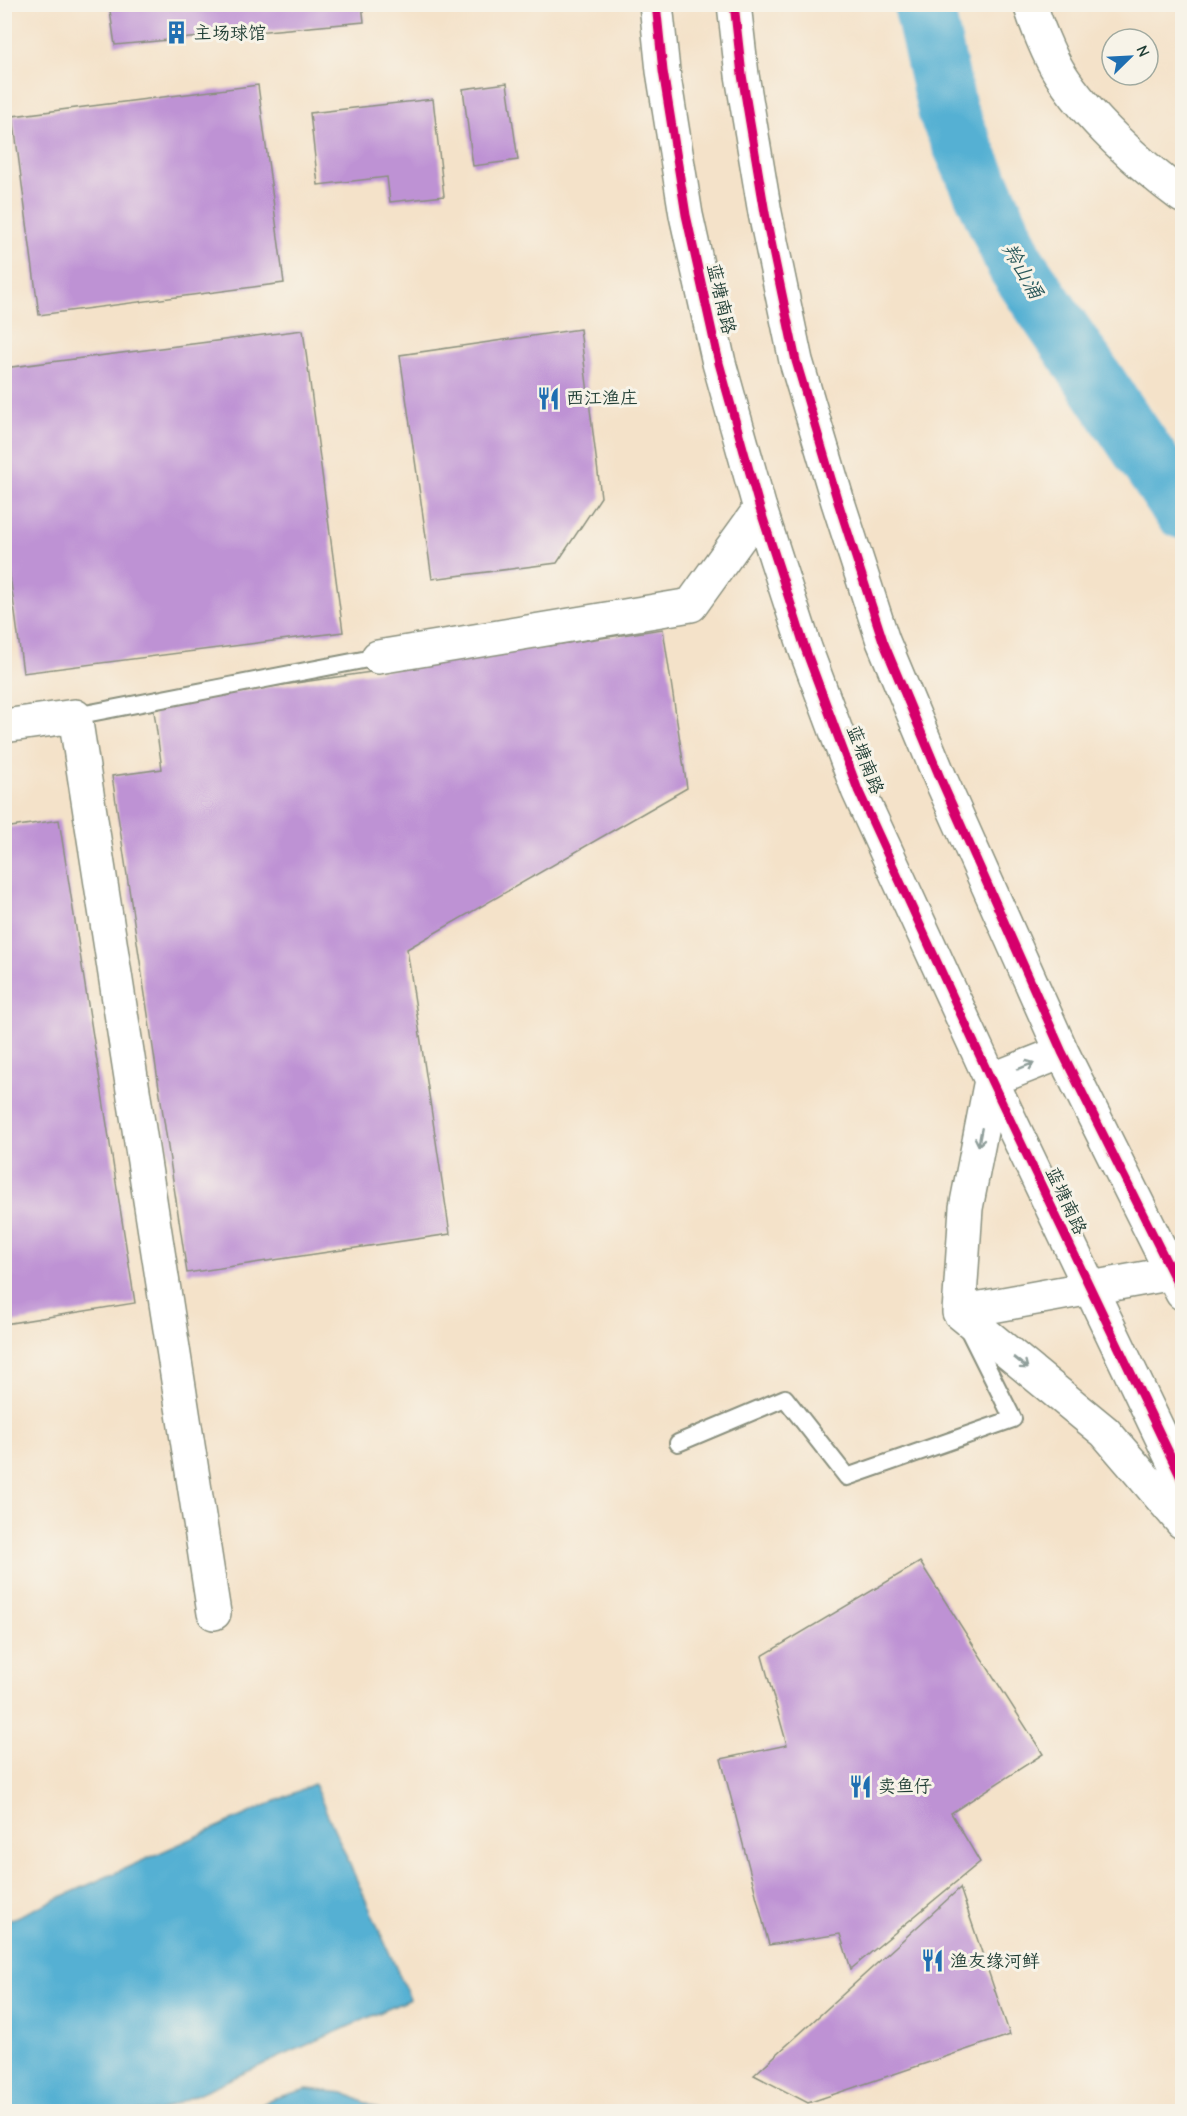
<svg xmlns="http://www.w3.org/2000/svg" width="1187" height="2116" viewBox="0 0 1187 2116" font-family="'Comic Neue','LXGW WenKai TC',sans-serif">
	<rect width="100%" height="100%" fill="#f7f3e8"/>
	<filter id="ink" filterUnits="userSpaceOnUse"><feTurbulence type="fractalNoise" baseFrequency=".0167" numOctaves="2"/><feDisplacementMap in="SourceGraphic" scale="12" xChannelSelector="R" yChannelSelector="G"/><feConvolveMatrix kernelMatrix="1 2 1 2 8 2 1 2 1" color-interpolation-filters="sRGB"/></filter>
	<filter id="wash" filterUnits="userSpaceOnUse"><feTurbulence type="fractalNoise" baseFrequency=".008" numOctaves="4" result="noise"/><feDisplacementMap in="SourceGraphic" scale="24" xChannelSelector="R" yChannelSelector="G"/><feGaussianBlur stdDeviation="1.35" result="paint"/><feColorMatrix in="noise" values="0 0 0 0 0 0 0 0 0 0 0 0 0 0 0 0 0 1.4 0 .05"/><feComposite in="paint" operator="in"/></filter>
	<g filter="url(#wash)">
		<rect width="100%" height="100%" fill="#f4e2c9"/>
		<path fill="#55b0d3" stroke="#3a7684" stroke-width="1.5" d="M314,1784L410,1999L159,2111H5V1922Z
			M307,2089L345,2093L382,2111H252L271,2099Z"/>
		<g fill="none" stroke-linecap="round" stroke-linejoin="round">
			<path stroke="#55b0d3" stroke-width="60" d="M923,4L948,113L1017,266L1182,509"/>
		</g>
		<g id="blocks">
			<path fill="#be92d4" d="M109,4H362L364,22L115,45Z
				M507,83L518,160L473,166L463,89Z
				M258,85L284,283L39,315L13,116Z
				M433,99L444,196L390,202L387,177L318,185L310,113Z
				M580,329L601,497L557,563L432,579L400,355Z
				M303,330L343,632L23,673L4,530V368Z
				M663,629L687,788L407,949L450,1234L187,1273L112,776L162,769L153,704Z
				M59,820L135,1303L4,1324V828Z
				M920,1562L1043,1754L951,1813L980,1862L851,1969L840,1934L769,1945L721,1759L787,1745L762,1656Z
				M960,1888L1010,2035L808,2103L754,2075Z"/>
		</g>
	</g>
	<g filter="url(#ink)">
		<use href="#blocks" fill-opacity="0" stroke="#8a907e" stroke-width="1.5"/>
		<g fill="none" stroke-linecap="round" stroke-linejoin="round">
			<defs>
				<path id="lane" d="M75,716L378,657
					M678,1443L785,1398L847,1477L1013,1419L968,1329"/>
				<path id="street" d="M378,657L691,605L760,509
					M4,726L75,716L214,1613"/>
				<path id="secondary" d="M656,4L663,71L686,215L719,363L760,509L805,648L858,790L991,1080L1182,1480
					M734,4L742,75L765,213L796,361L838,502L883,641L941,780L1062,1052L1182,1293
					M1030,4C1036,24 1049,56 1059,72C1088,118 1140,165 1182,196
					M959,1312L966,1208L991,1080L1062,1052
					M959,1312L1105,1432L1182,1522
					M959,1312L1173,1273"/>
			</defs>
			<use href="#lane" stroke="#8a907e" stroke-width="20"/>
			<use href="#street" stroke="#8a907e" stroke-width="36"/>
			<use href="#secondary" stroke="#8a907e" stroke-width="36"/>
			<use href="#lane" stroke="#fff" stroke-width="16"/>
			<use href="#street" stroke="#fff" stroke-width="33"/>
			<use href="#secondary" stroke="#fff" stroke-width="33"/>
			<defs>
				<path id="cycleway" d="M656,4L663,71L686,215L719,363L760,509L805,648L858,790L991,1080L1182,1480
					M734,4L742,75L765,213L796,361L838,502L883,641L941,780L1062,1052L1182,1293"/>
			</defs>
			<use href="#cycleway" stroke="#f7f3e8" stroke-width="13"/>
			<use href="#cycleway" stroke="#d6006c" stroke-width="9"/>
		</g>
		<defs><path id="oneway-shaft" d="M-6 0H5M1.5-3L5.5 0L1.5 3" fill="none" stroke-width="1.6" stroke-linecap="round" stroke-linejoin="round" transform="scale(1.5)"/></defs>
		<g stroke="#8f9e9a">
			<use href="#oneway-shaft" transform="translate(1026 1066) rotate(-22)"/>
			<use href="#oneway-shaft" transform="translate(980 1137) rotate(101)"/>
			<use href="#oneway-shaft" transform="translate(1021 1363) rotate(39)"/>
		</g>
	</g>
	<defs>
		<symbol id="building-bare" viewBox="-9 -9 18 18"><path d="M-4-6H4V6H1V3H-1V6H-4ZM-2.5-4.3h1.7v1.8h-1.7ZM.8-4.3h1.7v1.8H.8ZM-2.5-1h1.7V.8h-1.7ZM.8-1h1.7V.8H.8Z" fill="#1f6fb2" stroke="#f7f3e8" stroke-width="2.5" paint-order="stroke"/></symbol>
		<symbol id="restaurant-bare" viewBox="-9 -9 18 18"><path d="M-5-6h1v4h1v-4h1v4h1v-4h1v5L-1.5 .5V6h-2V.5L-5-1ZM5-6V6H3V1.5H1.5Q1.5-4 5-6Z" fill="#1f6fb2" stroke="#f7f3e8" stroke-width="2.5" paint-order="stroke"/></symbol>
	</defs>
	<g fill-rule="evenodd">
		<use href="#building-bare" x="160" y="16" width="33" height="33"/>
		<use href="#restaurant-bare" x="532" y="382" width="33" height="33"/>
		<use href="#restaurant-bare" x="844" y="1770" width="33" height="33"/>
		<use href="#restaurant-bare" x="916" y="1944" width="33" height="33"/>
	</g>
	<g text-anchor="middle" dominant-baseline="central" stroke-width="6" stroke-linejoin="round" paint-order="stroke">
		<g font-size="18" fill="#1f3d34" stroke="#f7f3e8" text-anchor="start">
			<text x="194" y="33">主场球馆</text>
			<text x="566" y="398">西江渔庄</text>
			<text x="878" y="1786">卖鱼仔</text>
			<text x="950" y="1961">渔友缘河鲜</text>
		</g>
		<g font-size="18" fill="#1f3d34" stroke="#f7f3e8">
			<text transform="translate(721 299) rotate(77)">蓝塘南路</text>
			<text transform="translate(865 760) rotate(69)">蓝塘南路</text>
			<text transform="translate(1066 1201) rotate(65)">蓝塘南路</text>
		</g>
		<g font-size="20" font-style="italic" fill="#2c5a5c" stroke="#f7f3e8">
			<text transform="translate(1023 271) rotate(60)">羚山涌</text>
		</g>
	</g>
	<rect width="1187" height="2116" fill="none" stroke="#f7f3e8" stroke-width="24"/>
	<g transform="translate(1130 57) rotate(66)"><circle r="28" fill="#f7f3e8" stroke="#a1aaa0" stroke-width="1.5"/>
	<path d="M0-4.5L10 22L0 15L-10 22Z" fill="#1f6fb2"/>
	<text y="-9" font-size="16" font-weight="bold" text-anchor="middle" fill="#1f3d34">N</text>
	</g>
</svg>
